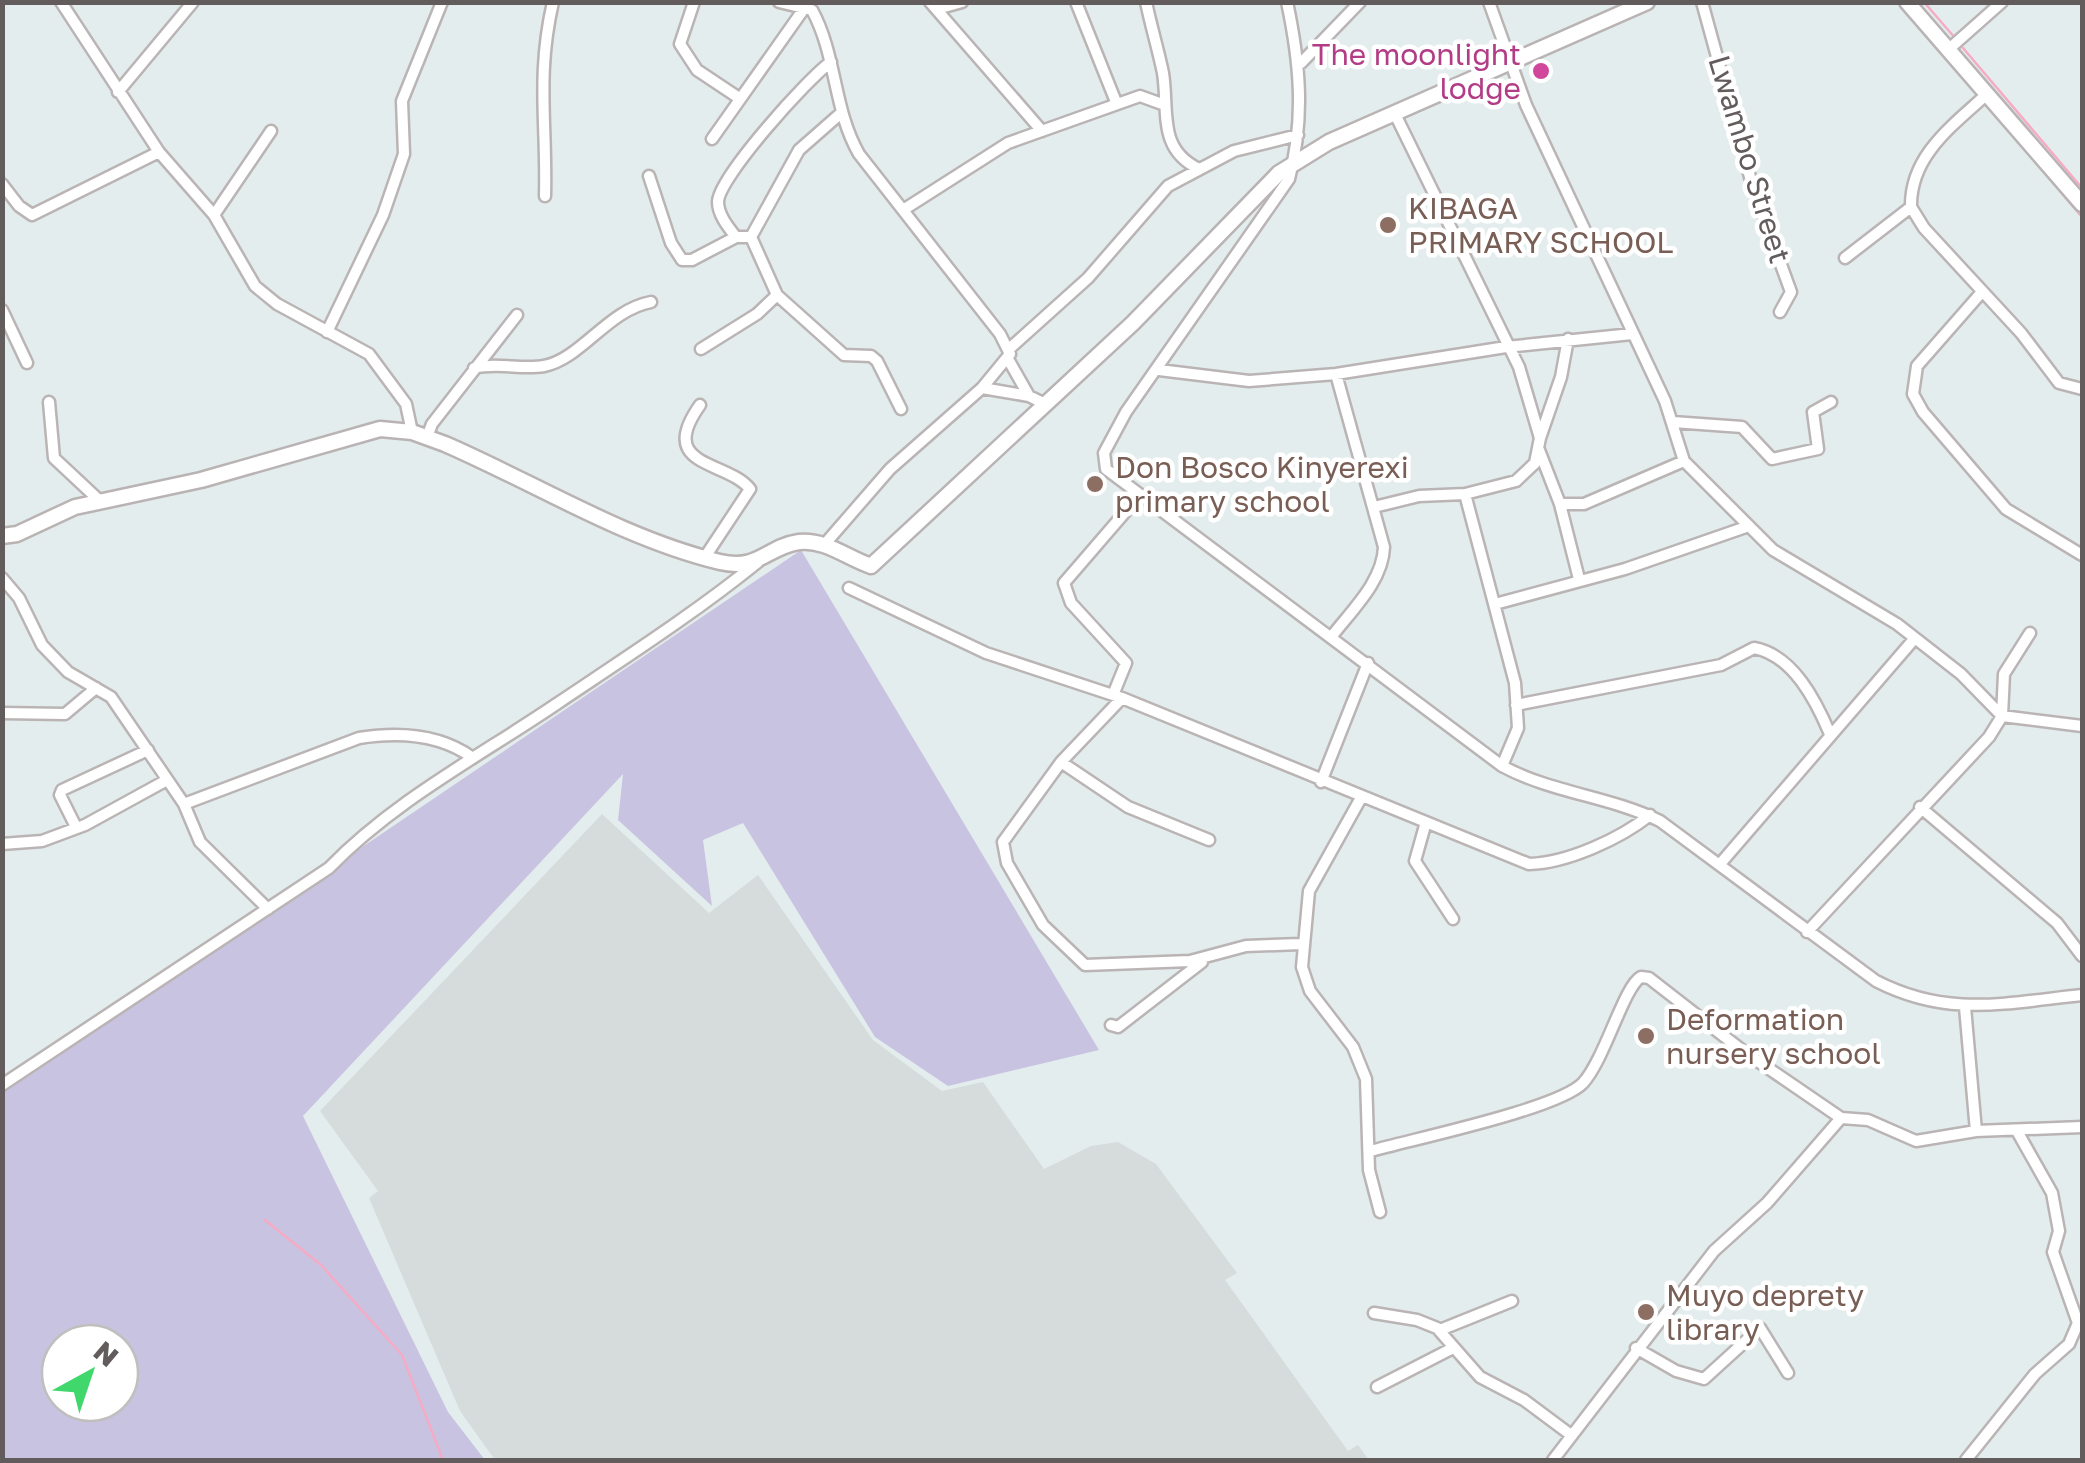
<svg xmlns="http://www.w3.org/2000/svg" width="2085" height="1463" viewBox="0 0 2085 1463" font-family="'Golos Text',sans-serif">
	<rect width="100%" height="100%" fill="#e4eded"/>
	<path fill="#d6dcdb" d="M602,814L709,913L758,875L873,1040L942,1091L983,1082L1044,1169L1091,1146L1118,1142L1156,1164L1237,1273L1225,1280L1348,1451L1358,1445L1369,1460H495L460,1411L369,1198L378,1191L320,1111Z"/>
	<path fill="#c9c3e2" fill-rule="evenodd" d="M801,550L1099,1050L948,1086L875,1037L743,823L703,840L712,906L618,820L623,774L303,1116L448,1412L485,1460H3V1090ZM60,1343H120V1403H60Z"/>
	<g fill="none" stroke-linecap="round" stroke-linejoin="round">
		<path stroke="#f6abc5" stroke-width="2.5" d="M1924,2L1955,38
			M1963,48L2082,188
			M2060,191L2082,217
			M265,1220L321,1265L402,1355L443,1460"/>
		<defs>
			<path id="street" d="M61,2L159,152L214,215L255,286L277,304L369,354L406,404L412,432
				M694,2L680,44L697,70L739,98
				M779,2L812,10C837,56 833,109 859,154L1000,334L1010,354L982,388L890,469L824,545
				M930,2L1042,131
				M1076,2L1116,102
				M1146,2C1151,26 1158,49 1163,73C1169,111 1157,149 1199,169
				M1287,2C1300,63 1305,119 1289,179L1126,412L1104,453L1106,469L1502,766C1552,793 1609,796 1660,821L1876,981C1948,1018 2005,1003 2082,995
				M1489,2L1526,105L1665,401L1684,461L1773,550L1897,624L1961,674L2002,716L2082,726
				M1702,2L1753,188L1791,292L1780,312
				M937,9L962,2
				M1949,49L2002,2
				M1301,63L1360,2
				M118,92L193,2
				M1987,94C1952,126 1910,156 1911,207L1924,228L2021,333L2059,383L2082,389
				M712,139L808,3
				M649,176L671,243L682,260H692L736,237
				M2,184L19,206L32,215L159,152
				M545,196C547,123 536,76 553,2
				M903,210L1008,143L1140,96L1162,104
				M214,215L271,131
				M751,237H736C729,228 718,215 718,202C718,178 809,77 831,62
				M1845,258L1911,207
				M1981,293L1917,366L1913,394L1923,412L2006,509L2082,555
				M777,295L844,355L871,356L877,361L901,409
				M2,310L27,363
				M327,332L383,215L404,154L402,101L442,2
				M701,349L757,314L777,295L751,237L799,150L840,114
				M1009,349L1088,278L1168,186L1234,151L1298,135
				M1008,359L1029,396L1047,405
				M474,368C498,362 521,370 544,366C581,359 608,310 651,302
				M1159,370L1249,381L1336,374L1506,347L1632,334
				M982,388L1029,396
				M49,402L54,458L101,502
				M700,405C655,468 727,460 750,489L705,557
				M1673,422L1742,427L1772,459L1818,449L1813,412L1831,402
				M427,437L432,424L517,315
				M1540,438L1561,377L1568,339
				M1539,450L1560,504L1579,579
				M1465,494L1515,683L1518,728L1502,766
				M1560,504H1584L1684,461
				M1374,507L1419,496L1465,494L1516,481L1535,463L1540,438L1519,367L1394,112
				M2,578L19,598L42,645L68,672L111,697L184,804L200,842L268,909
				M849,588L986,653L1122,698L1529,864C1567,863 1620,839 1650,815
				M1495,604L1625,569L1746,527
				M1332,636C1352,610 1383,581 1384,547L1336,374
				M1113,695L1126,663L1071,603L1064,583L1139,496
				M1122,698L1061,762L1003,842L1007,863L1043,925L1085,965L1190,961L1246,946L1301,944
				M1516,705L1721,665L1754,648C1793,655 1816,701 1830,734
				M2,713L65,714L96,688
				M1061,762L1128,807L1209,840
				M1321,782L1368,663
				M1362,796L1309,891L1302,967L1310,991L1353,1047L1366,1079L1369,1170L1380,1212
				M184,804L359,738C397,732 440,734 473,758
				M1920,807L2057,923L2082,956
				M1426,822L1415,861L1453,919
				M76,827L60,795L62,790L148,750
				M2,844L42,841L85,825L167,780
				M1720,864L1915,638
				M1807,932L1989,737L2002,716L2004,674L2030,633
				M1965,1007L1976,1131
				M1111,1025L1118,1027L1202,962
				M2,1085L329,868C395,800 480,756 558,703C625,658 695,613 758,562
				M1371,1151C1413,1139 1558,1109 1583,1083C1605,1059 1624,986 1641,977L1649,978L1743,1051L1841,1118L1868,1120L1916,1141L1976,1131L2082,1127
				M1374,1313L1417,1320L1437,1328L1480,1377L1524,1400L1571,1435
				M1440,1330L1512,1301
				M1636,1348L1676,1371L1704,1379L1760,1328L1788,1373
				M1377,1387L1453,1348
				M1553,1460L1714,1251L1767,1203L1841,1118
				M1966,1460L2035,1374L2069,1344L2078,1323L2053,1252L2059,1231L2052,1193L2017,1131"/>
			<path id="secondary" d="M1907,2L2082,204
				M2,536L17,534L75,507L201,480L380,429L412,432L445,444C535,483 624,539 720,562C759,571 766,547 799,542C825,539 847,558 871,566L1133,323L1279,173L1329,142L1647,2"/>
		</defs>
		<use href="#street" stroke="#bab4b5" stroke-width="15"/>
		<use href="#secondary" stroke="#bab3b4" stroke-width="19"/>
		<use href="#street" stroke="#fff" stroke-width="10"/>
		<use href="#secondary" stroke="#fff" stroke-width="14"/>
	</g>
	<circle fill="#d1479c" stroke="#fff" stroke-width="4" cx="1541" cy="71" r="10"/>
	<g fill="#8d6e63" stroke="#fff" stroke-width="4">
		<circle cx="1388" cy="225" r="10"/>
		<circle cx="1095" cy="484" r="10"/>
		<circle cx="1646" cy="1036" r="10"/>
		<circle cx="1646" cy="1312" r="10"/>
	</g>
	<g text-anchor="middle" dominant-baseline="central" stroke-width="9" stroke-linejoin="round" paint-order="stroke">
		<g font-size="30" fill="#b23c85" stroke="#fff" text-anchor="end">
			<text x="1521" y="54">The moonlight<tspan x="1521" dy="34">lodge</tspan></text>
		</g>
		<g font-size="30" fill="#635c5d" stroke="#fff">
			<text transform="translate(1750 159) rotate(73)">Lwambo Street</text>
		</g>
		<g font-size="30" fill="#785e54" stroke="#fff" text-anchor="start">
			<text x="1408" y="208">KIBAGA<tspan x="1408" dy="34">PRIMARY SCHOOL</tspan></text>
			<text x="1115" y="467">Don Bosco Kinyerexi<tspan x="1115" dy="34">primary school</tspan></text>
			<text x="1666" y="1019">Deformation<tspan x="1666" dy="34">nursery school</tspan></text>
			<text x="1666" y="1295">Muyo deprety<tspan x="1666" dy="34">library</tspan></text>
		</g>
	</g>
	<rect width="2085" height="1463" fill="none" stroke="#635c5d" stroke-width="10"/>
	<g transform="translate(90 1373) rotate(40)"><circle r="48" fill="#ffffff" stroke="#c1bebe" stroke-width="2.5"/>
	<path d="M0-8L18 38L0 25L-18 38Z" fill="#40d76c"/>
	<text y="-15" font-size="28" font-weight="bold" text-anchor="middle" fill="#635c5d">N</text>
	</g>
</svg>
